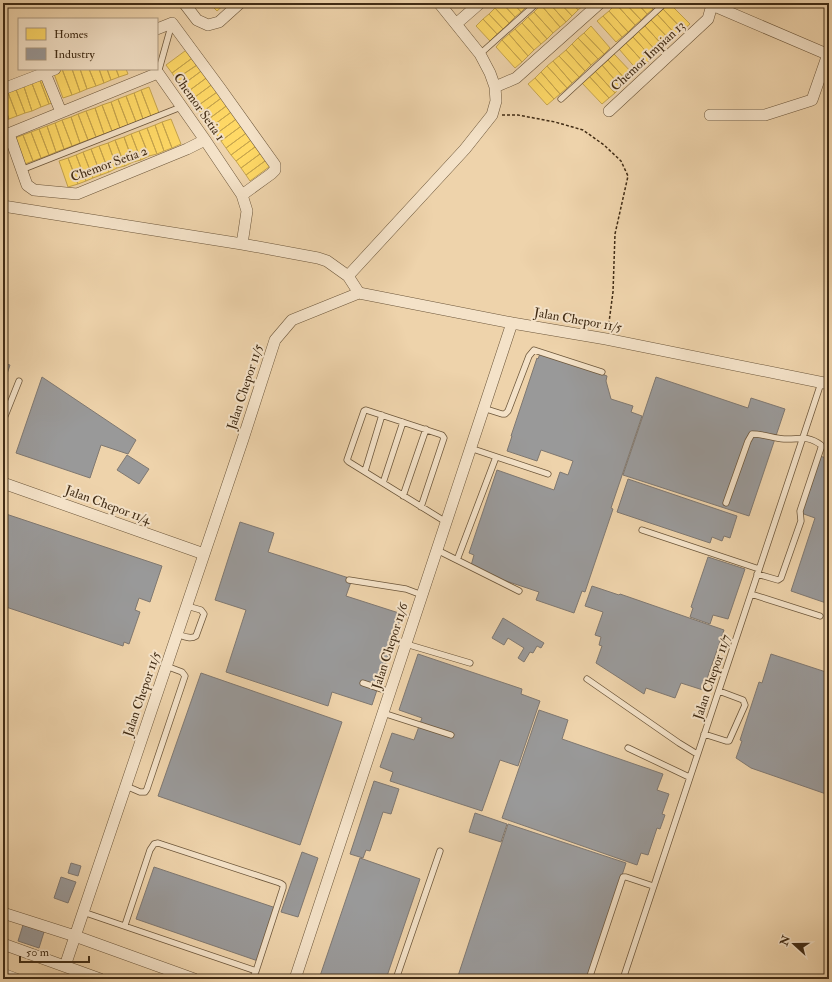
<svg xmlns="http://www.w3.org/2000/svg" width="832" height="982" viewBox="0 0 832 982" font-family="'IM FELL Double Pica',serif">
	<rect width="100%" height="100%" fill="#eed3ab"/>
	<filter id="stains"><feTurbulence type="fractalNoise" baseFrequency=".005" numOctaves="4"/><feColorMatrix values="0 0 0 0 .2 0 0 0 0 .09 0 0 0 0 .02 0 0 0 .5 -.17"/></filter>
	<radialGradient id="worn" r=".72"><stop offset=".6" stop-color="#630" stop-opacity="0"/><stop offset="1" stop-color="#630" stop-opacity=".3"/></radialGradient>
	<path fill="#ffd966" stroke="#c6a54e" d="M209,3H226L217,11Z
		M500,3H502L515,17L509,23L495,8Z
		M502,3H513L521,12L515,17Z
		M513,3H525L528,5L521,12Z
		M543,3H549L566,22L560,27L541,5Z
		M549,3H560L572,16L566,22Z
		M560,3H572L578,10L572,16Z
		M572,3H582L584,5L578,10Z
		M617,3H625L641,20L635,25L616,4Z
		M625,3H637L647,14L641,20Z
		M637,3H648L653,9L647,14Z
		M669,3L690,24L683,30L663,9Z
		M616,4L635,25L628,32L609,11Z
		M541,5L560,27L553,33L534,12Z
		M495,8L509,23L503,29L489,14Z
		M663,9L683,30L677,36L657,14Z
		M609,11L628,32L622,37L603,16Z
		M534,12L553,33L547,39L528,17Z
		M489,14L503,29L497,34L483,19Z
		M657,14L677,36L671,41L651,20Z
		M603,16L622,37L616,42L597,21Z
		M528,17L547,39L541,44L522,23Z
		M483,19L497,34L490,41L476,26Z
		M651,20L671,41L664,47L645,26Z
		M522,23L541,44L534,50L515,29Z
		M591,26L610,48L604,54L584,33Z
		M645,26L664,47L658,53L638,31Z
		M515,29L534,50L528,56L509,34Z
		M638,31L658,53L652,58L633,37Z
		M584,33L604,54L598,59L578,38Z
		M509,34L528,56L522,62L502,40Z
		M633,37L652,58L645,64L626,43Z
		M578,38L598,59L591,65L572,44Z
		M502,40L522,62L515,68L496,47Z
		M626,43L645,64L638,71L619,49Z
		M572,44L591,65L585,71L566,50Z
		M189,48L195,56L172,73L166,65Z
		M566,50L585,71L579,77L559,56Z
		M614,54L634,75L627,81L608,60Z
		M195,56L200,63L176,79L172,73Z
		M559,56L579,77L572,83L553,61Z
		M608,60L627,81L621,87L602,65Z
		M553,61L572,83L567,88L547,66Z
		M200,63L204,69L181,86L176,79Z
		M602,65L621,87L615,93L595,71Z
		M547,66L567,88L560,94L541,72Z
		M60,69H62L72,95L63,98L53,71Z
		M62,69H72L80,92L72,95Z
		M72,69H80L87,89L80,92Z
		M80,69H89L96,86L87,89Z
		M89,69H99L104,83L96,86Z
		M99,69H107L111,80L104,83Z
		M107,69H116L119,77L111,80Z
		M116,69H126L128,74L119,77Z
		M204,69L209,76L186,93L181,86Z
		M595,71L615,93L609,98L589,76Z
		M541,72L560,94L554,99L535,78Z
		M45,76L55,102L49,104L39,78Z
		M209,76L214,83L191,100L186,93Z
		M589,76L609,98L602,104L582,83Z
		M39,78L49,104L41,107L31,81Z
		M535,78L554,99L547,105L528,84Z
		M31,81L41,107L32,111L23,84Z
		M214,83L220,90L196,107L191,100Z
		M23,84L32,111L25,113L15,87Z
		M15,87L25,113L17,116L7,90Z
		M149,87L159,113L151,116L141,90Z
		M7,90L17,116L9,119L3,103V92Z
		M141,90L151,116L143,119L134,93Z
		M220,90L224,96L201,113L196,107Z
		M134,93L143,119L136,122L126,96Z
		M126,96L136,122L128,125L118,99Z
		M224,96L229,104L206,121L201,113Z
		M118,99L128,125L120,128L111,102Z
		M111,102L120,128L112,131L102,105Z
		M3,103L9,119L3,122Z
		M229,104L234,110L211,127L206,121Z
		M102,105L112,131L104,134L95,108Z
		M95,108L104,134L96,137L86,111Z
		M234,110L239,117L216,134L211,127Z
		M86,111L96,137L88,140L78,114Z
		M78,114L88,140L80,143L71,117Z
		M71,117L80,143L72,146L62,120Z
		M239,117L244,124L221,141L216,134Z
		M171,119L181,144L172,148L162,122Z
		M62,120L72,146L64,149L55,123Z
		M162,122L172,148L164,151L155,125Z
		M55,123L64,149L56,152L47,126Z
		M244,124L249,131L226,148L221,141Z
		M155,125L164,151L157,154L147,128Z
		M47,126L56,152L49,155L39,129Z
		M147,128L157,154L149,156L139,131Z
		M39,129L49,155L41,158L31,132Z
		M139,131L149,156L141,160L131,134Z
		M249,131L254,138L231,155L226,148Z
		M31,132L41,158L33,161L23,135Z
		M131,134L141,160L133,162L124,137Z
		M23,135L33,161L25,164L15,138Z
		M124,137L133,162L125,166L115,140Z
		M254,138L259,144L236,161L231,155Z
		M115,140L125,166L117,168L108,143Z
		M108,143L117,168L109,172L99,146Z
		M259,144L264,151L241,168L236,161Z
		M99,146L109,172L101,175L91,149Z
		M91,149L101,175L93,178L83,152Z
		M264,151L269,158L246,175L241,168Z
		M83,152L93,178L86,181L76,155Z
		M76,155L86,181L78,184L68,158Z
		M68,158L78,184L68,187L59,161Z
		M269,158L273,164L250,181L246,175Z"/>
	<path fill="#999" stroke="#7f7871" d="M541,351L607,376L606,381L611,399L633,406L631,412L642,416L611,508L613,509L585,592L582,591L574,613L536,600L539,592L470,569L474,555L469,553L497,470L554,490L560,472L568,475L573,461L541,450L537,461L507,451L512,436H511L537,358L538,359Z
		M3,363L10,365L3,386Z
		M42,377L136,440L128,454L101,445L90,478L16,453Z
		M656,377L748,408L751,398L785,409L749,516L623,475Z
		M127,455L149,469L139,484L117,470Z
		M820,456L829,459V604L791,591L815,518L801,513Z
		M628,479L737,516L730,538L724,536L722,541L712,537L710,543L617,512Z
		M3,513L162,566L150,602L139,598L135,610L140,612L129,644L124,642L123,646L3,606Z
		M240,522L274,533L268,552L352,579L346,596L402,614L372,705L332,692L328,706L226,672L246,610L215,600Z
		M708,557L745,569L728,619L713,615L710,624L690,617L693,608L691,607Z
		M592,586L619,595L620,594L724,630L703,690L681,683L675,698L646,688L644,694L596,663L602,646L599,645L601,637L595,635L603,612L585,606Z
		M503,618L544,643L541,648L537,646L533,653L530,652L524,662L518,658L524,648L508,638L504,645L492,638Z
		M418,654L522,689L521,694L540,701L518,766L500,760L482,811L390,781L393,772L380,767L392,733L414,740L422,718L399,710Z
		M771,654L829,673V795L751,768L736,758L742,741L740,740L759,682L762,683Z
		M201,673L342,722L300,845L158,796Z
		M539,710L568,720L562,739L663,774L657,790L669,794L662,814L665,815L660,829L657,828L648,855L641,853L637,865L502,818Z
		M374,781L399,789L391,814L383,812L370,851L366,850L363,858L350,854Z
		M475,813L507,824L501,842L469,832Z
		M508,824L626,863L588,979H457Z
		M302,852L318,858L298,917L281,912Z
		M360,858L420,879L386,979H319Z
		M71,863L81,866L78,876L68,873Z
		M154,867L276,908L258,961L136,919Z
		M61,877L76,882L68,903L54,898Z
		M23,925L44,932L39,948L18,941Z"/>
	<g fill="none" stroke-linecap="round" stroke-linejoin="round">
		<defs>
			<path id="lane" d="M480,54L537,3
				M158,73L172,23
				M561,99L665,3
				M21,170L181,107
				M483,408L502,414H505L508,411L529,356L534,350L602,372
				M3,421L19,381
				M470,448L548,474
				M365,471L382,415
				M383,483L403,422
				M403,496L426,429
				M726,503L748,441L752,434C763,434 773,438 784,439C799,440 806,434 821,445V448L800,511L801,521L781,578L778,580L757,574
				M421,507L444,438L442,435L366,410L364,411L347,460L349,462L446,522
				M642,530L759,569
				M437,550L519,591
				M457,560L496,457
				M349,580L406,589L422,595
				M751,594L820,616
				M177,634C183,636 190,640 196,636L204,614L201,610L187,606
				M406,644L470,663
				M587,679L679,743L697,754
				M363,683L390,692
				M383,713L451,735
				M704,734L726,741H729L745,705L743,700L719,691
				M628,748L689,777
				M126,786L140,792H145L147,789L185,676L182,672L166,666
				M83,912L256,971L252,979
				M125,925L150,850L154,844L158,843L280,883L283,885V888L256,971
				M396,979L440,851
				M589,979L623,877H626L653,886
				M623,979L821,383"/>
			<path id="street" d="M184,3L197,20L208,25L219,22L240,3
				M712,5L829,55
				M456,24L480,3
				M157,29L172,23L220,88L275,165V170L271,174L242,195
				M45,73L61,112
				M495,87L516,78L600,3
				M3,89L55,69
				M609,111L708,19L712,5L708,3
				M710,115H765L812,100L828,54
				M9,134L27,185L34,190L77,194L187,149L205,140
				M3,136L158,73L205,140L242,195L247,211L242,244
				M3,206L242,244L318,258L327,261L348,276L359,293
				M348,276L465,149L492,115L496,101L495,87L490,73L480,54L439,3
				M3,483L204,554
				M3,913L75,936L194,979
				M3,944L100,979
				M65,966L243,439L275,340L292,320L359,293L512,323L606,339L829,384
				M3,974L16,979
				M295,979L512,323"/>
		</defs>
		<use href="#lane" stroke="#6c563a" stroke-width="7"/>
		<use href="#street" stroke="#6c563a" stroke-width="12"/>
		<path stroke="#412c15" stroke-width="1.5" stroke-dasharray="3 2" stroke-linecap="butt" d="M502,115H518L555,122L583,130L604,145L621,161L628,176L615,234L613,292L608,330"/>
		<use href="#lane" stroke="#f4e2c8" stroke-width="5.5"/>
		<use href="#street" stroke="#f4e2c8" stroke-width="11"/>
	</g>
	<g text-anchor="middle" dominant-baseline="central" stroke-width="4" stroke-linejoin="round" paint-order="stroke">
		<g font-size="13" fill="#412c15" stroke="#f4e2c8">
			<text transform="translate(648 56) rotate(-43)">Chemor Impian 13</text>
			<text transform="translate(199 107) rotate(55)">Chemor Setia 1</text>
			<text transform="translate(109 164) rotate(-20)">Chemor Setia 2</text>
			<text transform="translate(578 320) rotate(10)">Jalan Chepor 11/5</text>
			<text transform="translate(245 387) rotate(-72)">Jalan Chepor 11/5</text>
			<text transform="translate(108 505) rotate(20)">Jalan Chepor 11/4</text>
			<text transform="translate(390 646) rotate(-72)">Jalan Chepor 11/6</text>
			<text transform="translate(712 677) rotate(-71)">Jalan Chepor 11/7</text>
			<text transform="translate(142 694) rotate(-71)">Jalan Chepor 11/5</text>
		</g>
	</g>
	<rect width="832" height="982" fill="none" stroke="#eed3ab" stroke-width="16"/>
	<rect x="4" y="4" width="824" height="974" fill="none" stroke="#412c15" stroke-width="2"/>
	<rect x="8" y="8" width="816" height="966" fill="none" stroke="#412c15"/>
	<rect x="18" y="18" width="140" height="52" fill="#f4e2c8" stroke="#ac9980"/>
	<rect x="26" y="28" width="20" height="12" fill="#ffd966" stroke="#ac9980"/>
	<text x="54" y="38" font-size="12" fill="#412c15">Homes</text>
	<rect x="26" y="48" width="20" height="12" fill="#999999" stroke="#ac9980"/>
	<text x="54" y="58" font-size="12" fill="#412c15">Industry</text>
	<g transform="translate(794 944) rotate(291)" stroke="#f4e2c8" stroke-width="3" paint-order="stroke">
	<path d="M0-3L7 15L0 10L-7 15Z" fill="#412c15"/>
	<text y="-6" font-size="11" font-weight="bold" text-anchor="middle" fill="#412c15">N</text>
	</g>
	<path d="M20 956v6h69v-6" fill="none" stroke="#412c15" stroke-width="2"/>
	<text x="26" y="956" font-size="12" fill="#412c15" stroke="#f4e2c8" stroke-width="3" paint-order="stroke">50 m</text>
	<rect width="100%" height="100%" filter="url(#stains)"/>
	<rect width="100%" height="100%" fill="url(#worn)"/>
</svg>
